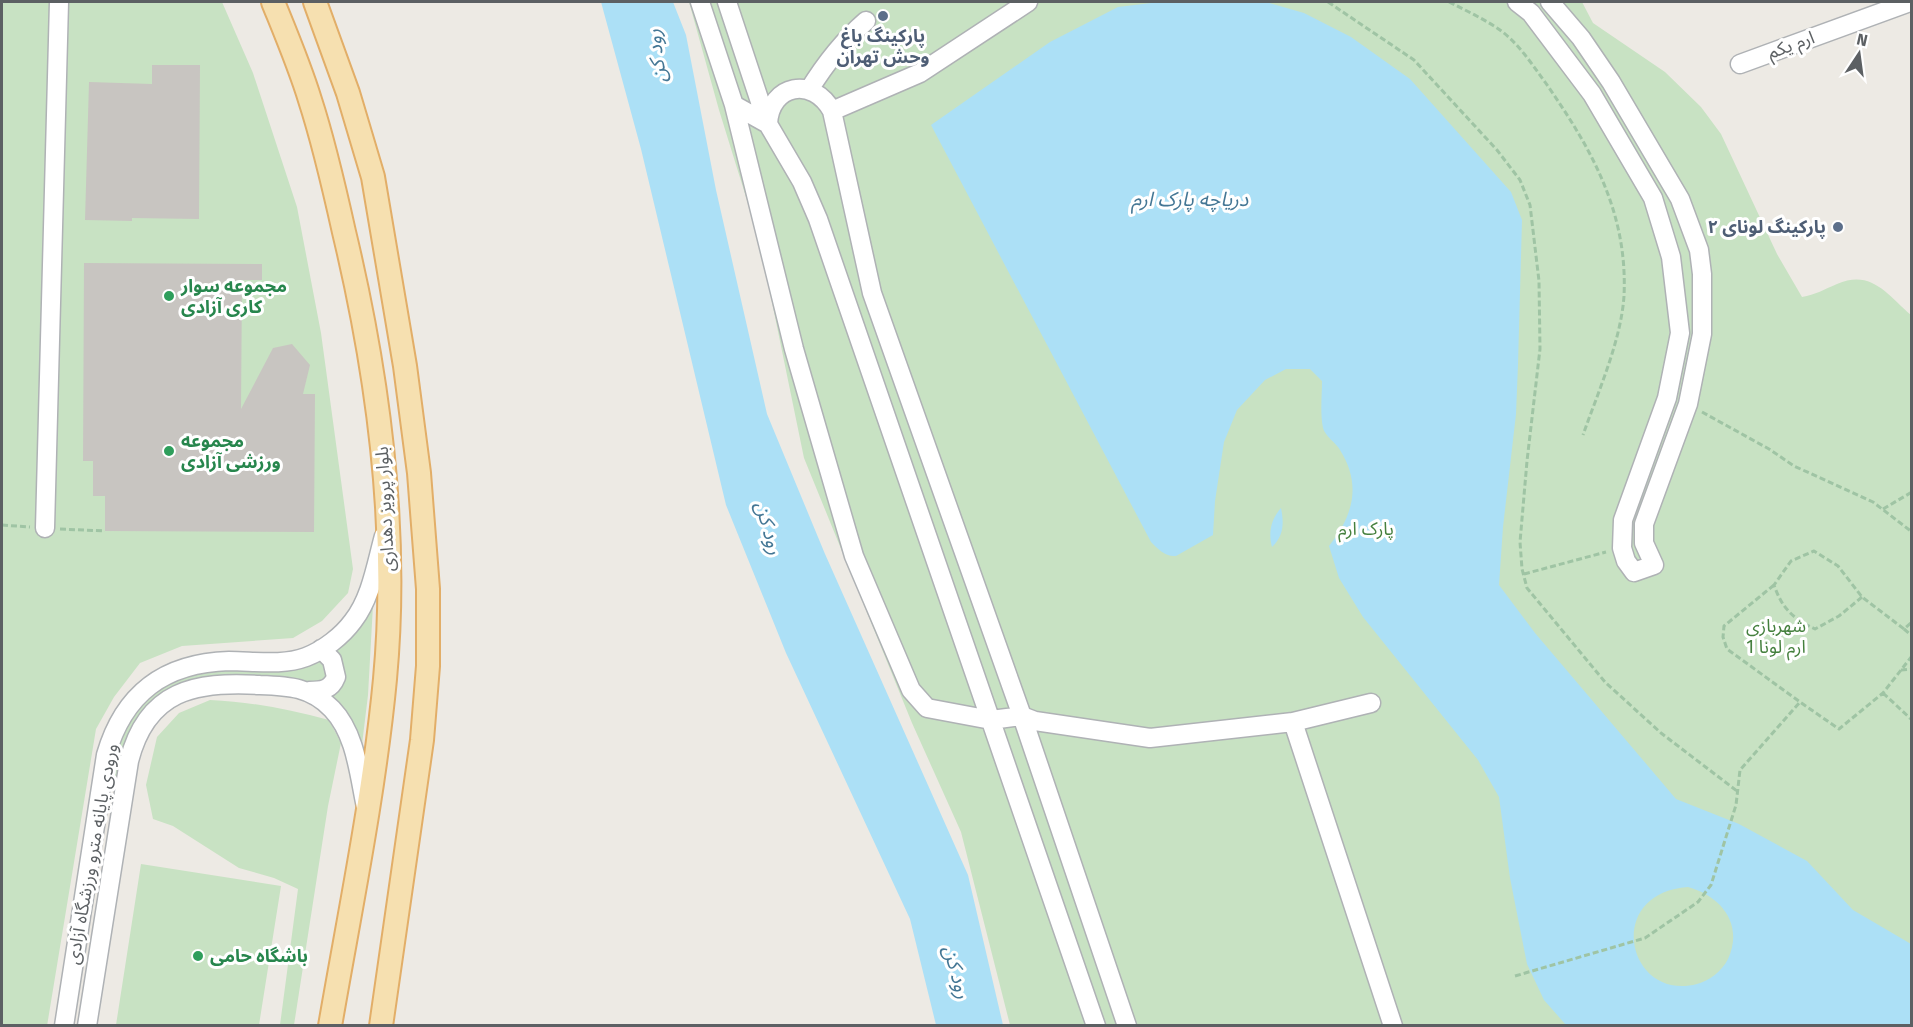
<svg xmlns="http://www.w3.org/2000/svg" width="1913" height="1027" viewBox="0 0 1913 1027" font-family="'Fira Sans','Noto Sans Arabic',sans-serif">
	<rect width="100%" height="100%" fill="#edeae4"/>
	<path fill="#c8e2c3" d="M2,2H222L253,73L297,207L321,333L353,569L348,593L322,621L293,638L182,646L140,663L114,697L96,729L47,1026L2,1025Z
		M689,2H1582L1593,23L1665,72L1701,107L1721,134L1777,254L1802,297C1815,295 1825,289 1837,284C1871,269 1887,294 1911,315V1025H1010L961,832L912,723L804,458L759,239L719,110Z
		M374,587L368,695L360,761L330,698L344,673L341,661L332,650Z
		M322,661L331,673L321,686C300,679 279,679 257,678C213,675 162,677 136,719C125,737 123,762 118,782L112,786L109,778L112,760L125,720L158,686L204,670H290Z
		M210,700C252,702 288,709 329,720L341,743L328,806L294,1025H280L298,889L274,878L239,868L173,826L153,819L146,785L157,737L179,713Z
		M141,864L281,886L259,1025H116Z"/>
	<path fill="#ace0f6" fill-rule="evenodd" d="M601,2H673L686,35L716,190L767,414L825,554L968,875L1003,1025H936L910,919L786,653L726,505L641,149Z
		M1160,2H1266L1304,13L1351,37L1410,79L1511,192L1522,220L1518,365L1516,414L1503,527L1499,585L1535,633L1676,799L1739,824L1807,861L1853,910L1911,944V1025H1566L1544,1000L1527,964L1510,878L1499,797L1478,760L1363,617L1339,578L1329,546C1353,516 1362,485 1340,450C1336,443 1325,436 1323,428C1320,413 1322,396 1322,381L1310,369H1286L1265,380L1237,410L1224,442L1215,501L1213,535L1176,556C1165,557 1158,549 1151,542L931,125L1050,42L1118,7ZM1688,887C1721,896 1744,924 1728,959C1722,971 1709,981 1697,984C1627,1002 1603,893 1688,887Z
		M1281,508C1284,523 1284,536 1272,547C1268,533 1271,519 1281,508Z"/>
	<path fill="#c8c5c1" d="M152,65H200L199,219L132,218V221L85,220L89,82L152,84Z
		M84,263L262,264V280H242L241,409L273,348L292,344L310,365L303,394H315L314,532L105,531V496H93V461H83Z"/>
	<g fill="none" stroke-linecap="round" stroke-linejoin="round">
		<defs>
			<path id="minor" d="M700,2L734,105L768,124
				M727,2L767,123
				M1517,2L1531,13L1592,94L1653,198L1671,257L1680,333L1667,398L1623,520L1622,548L1626,561L1634,572L1654,565L1644,543V524L1688,404L1702,334V274L1699,250L1680,199L1611,82L1581,38L1550,2
				M1740,64L1910,2
				M809,90C825,64 843,41 866,21
				M734,105L794,349L854,556L911,690L927,708L991,720L1022,716L1035,721L1150,738L1293,722L1371,703
				M832,111L920,73L1028,2
				M45,528L59,2
				M309,691C322,691 331,690 336,677L332,660L321,649
				M1293,722L1393,1026
				M64,1026L106,755C124,693 164,663 229,661C254,661 282,666 306,657C324,650 342,636 353,621C371,598 376,565 384,536
				M87,1026L129,761C147,690 195,681 260,685C289,686 311,687 332,709C356,734 359,775 366,807
				M1096,1026L818,219L802,182L768,124C770,84 813,76 832,111L872,293L1022,716L1127,1026"/>
			<path id="major" d="M273,2C286,34 300,67 310,100C324,143 334,187 344,232C379,378 399,529 385,679C374,795 350,910 330,1026
				M315,2L348,93L373,177L405,366L419,473L428,589V666L422,740L381,1026"/>
		</defs>
		<use href="#minor" stroke="#afb2b5" stroke-width="21"/>
		<use href="#major" stroke="#e2ae68" stroke-width="26"/>
		<path stroke="#9fc4a4" stroke-width="3" stroke-dasharray="6 3" stroke-linecap="butt" d="M1328,2L1414,60L1497,150L1520,180L1530,205L1539,281L1540,349L1527,461L1520,542L1522,569L1527,588L1605,682L1661,733L1737,791
			M1449,2C1465,10 1482,18 1497,28C1517,41 1531,63 1545,82C1591,148 1628,212 1624,296C1621,341 1598,392 1583,435
			M1702,412L1769,449L1794,466L1873,502L1912,532
			M1883,509L1912,492
			M2,525L30,527
			M60,529L105,531
			M1524,574L1606,552
			M1774,585L1724,626L1723,637L1727,649L1800,702
			M1862,597L1839,616L1815,629C1792,618 1782,608 1774,585L1791,561L1814,551L1838,566L1862,597L1904,629L1912,622
			M1904,629L1912,636
			M1901,670L1912,669
			M1883,693L1912,720
			M1515,976L1645,938L1698,902L1711,885L1736,805L1740,770L1800,702L1839,729L1883,693L1912,656"/>
		<use href="#minor" stroke="#fff" stroke-width="18"/>
		<use href="#major" stroke="#f6e0b0" stroke-width="22"/>
	</g>
	<g fill="#5c6f8a" stroke="#fff" stroke-width="2">
		<circle cx="883" cy="16" r="6"/>
		<circle cx="1838" cy="227" r="6"/>
	</g>
	<g fill="#2e9e5b" stroke="#fff" stroke-width="2">
		<circle cx="169" cy="296" r="6"/>
		<circle cx="169" cy="451" r="6"/>
		<circle cx="198" cy="956" r="6"/>
	</g>
	<g text-anchor="middle" dominant-baseline="central" stroke-width="6" stroke-linejoin="round" paint-order="stroke">
		<g font-size="18" font-weight="bold" fill="#4e5e75" stroke="#fff">
			<text x="883" y="36">پارکینگ باغ<tspan x="883" dy="21">وحش تهران</tspan></text>
			<text x="1826" y="227" text-anchor="end">پارکینگ لونای ۲</text>
		</g>
		<g font-size="18" fill="#5c6063" stroke="#fff">
			<text transform="translate(1791 45) rotate(-20)">ارم یکم</text>
			<text transform="translate(385 509) rotate(-93)">بلوار پرویز دهداری</text>
			<text transform="translate(92 854) rotate(-80)">ورودی پایانه مترو ورزشگاه آزادی</text>
		</g>
		<g font-size="18" font-weight="bold" fill="#27864d" stroke="#fff" text-anchor="start">
			<text x="181" y="286">مجموعه سوار<tspan x="181" dy="21">کاری آزادی</tspan></text>
			<text x="181" y="441">مجموعه<tspan x="181" dy="21">ورزشی آزادی</tspan></text>
			<text x="210" y="956">باشگاه حامی</text>
		</g>
		<g font-size="18" fill="#45803e" stroke="#fff">
			<text x="1366" y="529">پارک ارم</text>
			<text x="1776" y="626">شهربازی<tspan x="1776" dy="21">ارم لونا 1</tspan></text>
		</g>
		<g font-size="20" font-style="italic" fill="#447795" stroke="#fff">
			<text transform="translate(656 56) rotate(-97)">رود کن</text>
			<text x="1190" y="199">دریاچه پارک ارم</text>
			<text transform="translate(769 528) rotate(75)">رود کن</text>
			<text transform="translate(957 972) rotate(75)">رود کن</text>
		</g>
	</g>
	<rect width="1913" height="1027" fill="none" stroke="#5c6063" stroke-width="6"/>
	<g transform="translate(1859 54) rotate(13)" stroke="#ffffff" stroke-width="4.5" paint-order="stroke">
	<path d="M0-4.5L10 22L0 15L-10 22Z" fill="#5c6063"/>
	<text y="-9" font-size="16" font-weight="bold" text-anchor="middle" fill="#5c6063">N</text>
	</g>
</svg>
